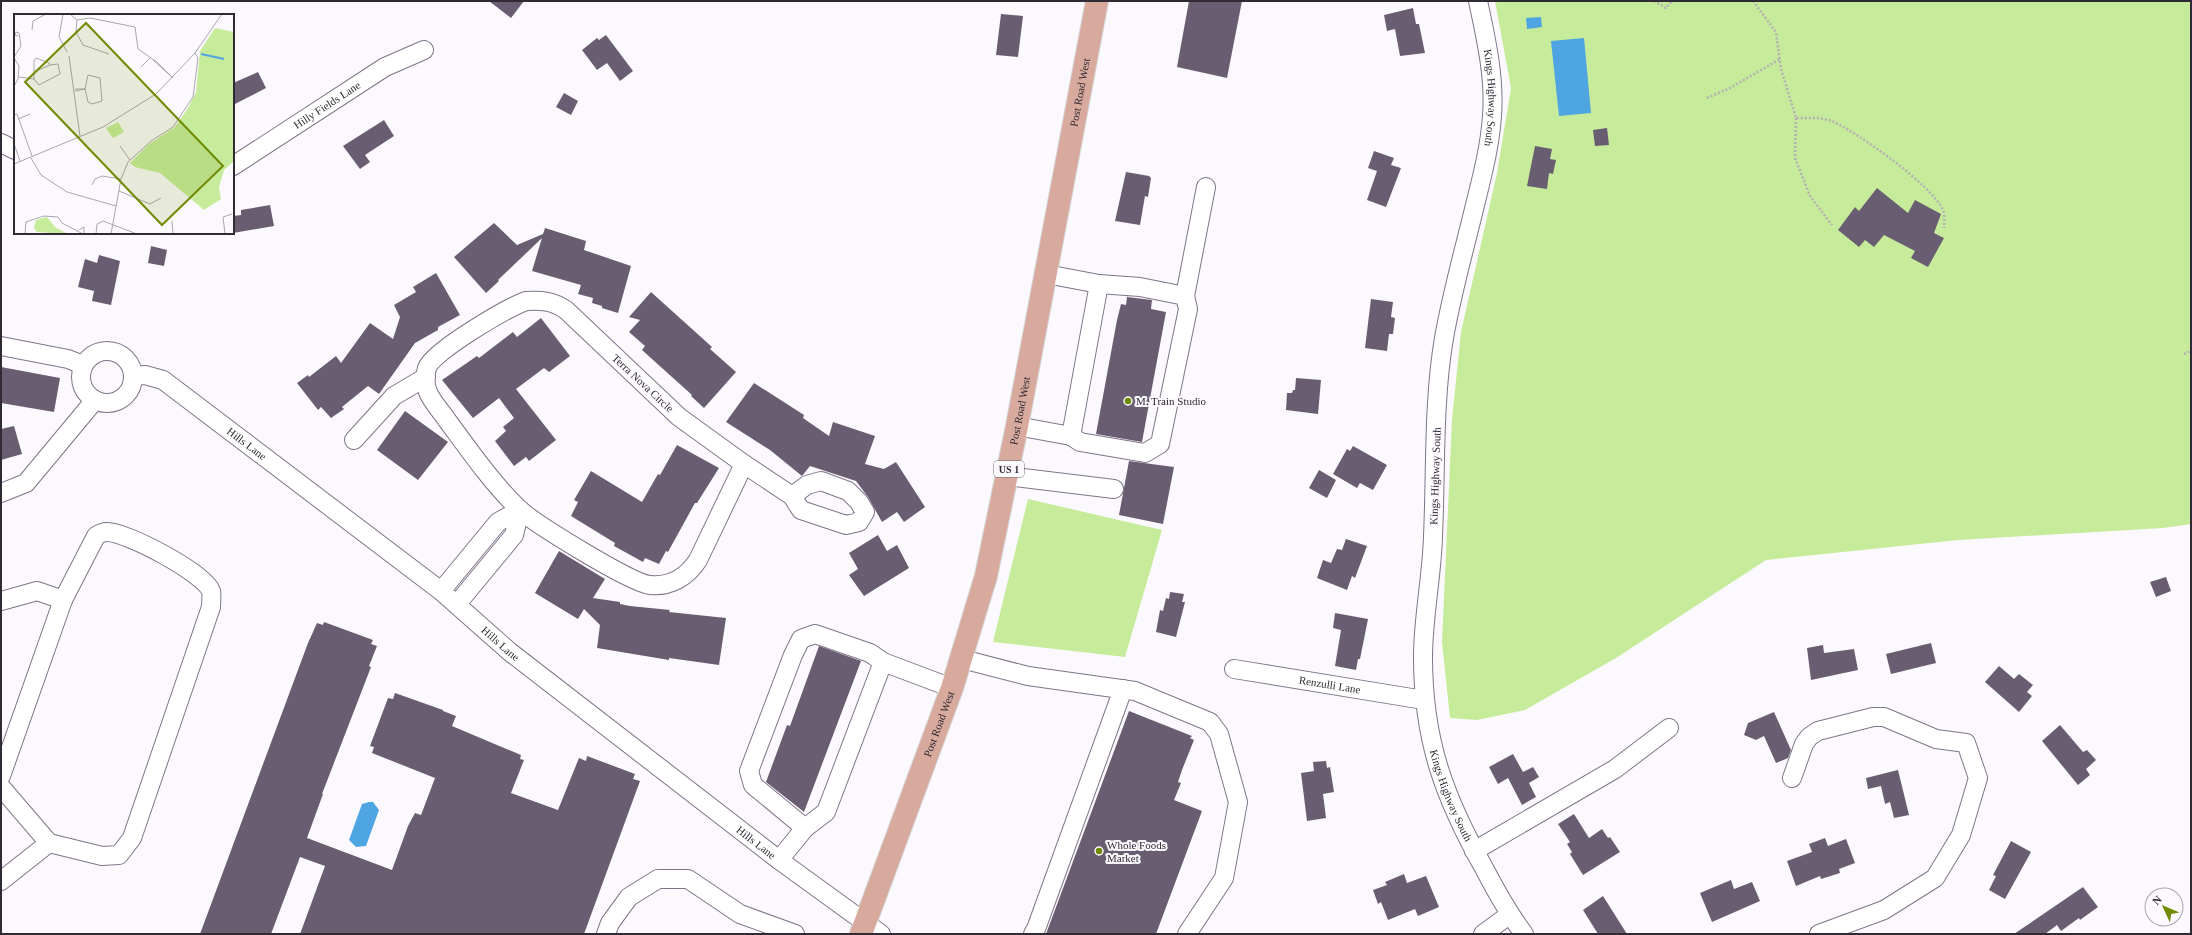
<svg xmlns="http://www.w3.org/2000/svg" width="2192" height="935" viewBox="0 0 2192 935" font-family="Georgia,serif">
	<rect width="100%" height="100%" fill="#fcf9fe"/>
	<path fill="#c6eb9a" d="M1495,1H2191V524L2163,528L1958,540L1766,560L1616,658L1525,710L1477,720L1450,718L1442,642L1452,420L1461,332L1497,173L1511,88Z
		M1028,499L1162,530L1125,657L993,642Z"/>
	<path fill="#4fa4e2" d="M1541,17L1542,27L1527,29L1526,18Z
		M1584,38L1591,113L1559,116L1551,41Z
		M369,802H373L379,810L366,846L356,847L349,840L362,804Z"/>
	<path fill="#695e71" d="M489,1H524L511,18Z
		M1189,1H1242L1227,78L1177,67Z
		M1413,8L1416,24H1419L1425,53L1400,56L1395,29L1387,31L1384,15Z
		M1001,14L1023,16L1018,57L996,55Z
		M606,35L633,71L620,81L607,63L597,70L582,50L597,38L599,40Z
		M258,72L266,88L233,105V83Z
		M564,93L578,101L571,115L556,107Z
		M384,120L394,136L365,155L370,162L360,169L343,146Z
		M1607,128L1609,145L1595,146L1593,130Z
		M1535,146L1552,149L1550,159L1556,160L1553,174L1549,173L1547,189L1527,186Z
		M1374,151L1394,158L1391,165L1401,168L1386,207L1367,200L1377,171L1368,168Z
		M1126,172L1149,176L1151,178L1148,197L1145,196L1140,225L1115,221Z
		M1877,188L1908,213L1915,200L1941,214L1934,233L1944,238L1928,267L1911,258L1915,251L1884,235L1874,247L1865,240L1859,247L1838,230L1855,207L1859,211Z
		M270,205L274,226L233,233V216L241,215V210Z
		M494,223L517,245L543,234L545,228L586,241L584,250L631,266L618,313L602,308V306L592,303L593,298L578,294L581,285L532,271L542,238L498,280L499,281L486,293L454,257Z
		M151,246L167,250L164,266L148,263Z
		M99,255L120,261L111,305L92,301L94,291L78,287L85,259L97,263Z
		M436,273L460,315L438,327V330L415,343L379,394L368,386L342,407L344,409L331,418L321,407L318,410L297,383L308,375L309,377L336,356L341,363L370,323L393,339L400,317L394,305L416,292L413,287Z
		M651,292L712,347L710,349L736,372L704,408L691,396L692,395L642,350L645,346L629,332L640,320L629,317Z
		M1127,297L1152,300L1151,309L1166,312L1142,442L1096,434L1117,320L1121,304L1126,305Z
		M1371,299L1393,302L1391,317L1395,318L1393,334H1389L1387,351L1365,348Z
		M541,318L570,356L549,372L544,368L516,389L556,440L529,461L526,457L514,466L495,441L506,431L503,427L514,418L499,398L473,418L442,380L477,356L479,358L513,332L517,337Z
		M1,367L60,378L54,412L1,403Z
		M1296,378L1321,380L1318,414L1286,410L1287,393H1292L1293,390H1295Z
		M754,383L804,415L803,418L829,436L833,422L875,436L865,464L884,469L896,462L925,507L904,522L897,512L882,522L868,497L856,481L810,466L802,476L770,450L726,422Z
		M405,411L448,442L418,480L377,450Z
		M14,426L22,454L1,460V429Z
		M677,445L719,468L697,503H695L668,552L666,551L659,564L645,558L643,562L614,546L615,543L571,516L578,502L574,500L591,471L642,502L658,474L660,475Z
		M1353,446L1387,465L1373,490L1360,483L1357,488L1333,474L1347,449L1350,451Z
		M1129,461L1174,467L1163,524L1119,515Z
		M1319,470L1336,480L1327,498L1309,488Z
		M878,535L887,551L897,545L909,568L864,596L849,575L858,569L849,553Z
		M1346,539L1367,546L1355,578L1352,576L1347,590L1317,578L1323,560L1331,563L1337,549L1342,550Z
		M559,551L605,579L593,598L620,602V604L630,606L670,610L669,612L726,618L719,665L669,658V660L597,648L600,625L584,609L578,619L535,593Z
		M2166,577L2171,591L2156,597L2150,582Z
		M1170,592L1184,594L1182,602H1185L1176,637L1156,632L1160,610L1163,611L1166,598L1169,599Z
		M1335,613L1368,619L1360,659H1358L1356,670L1335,666L1341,630L1333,628Z
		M324,622L373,640L371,644L377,646L369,666L371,667L322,794H323L307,838L392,870L408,826L415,813L421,815L435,778L372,753L374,747L370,746L388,698L393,699L395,693L443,710V711L456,716L452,726L521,755L520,759L524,760L511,793L558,810L579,758L586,761L587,756L635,774L633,779L640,781L584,934H300L325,866L300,857L271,934H200L308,643L317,623L323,625Z
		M1931,643L1936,663L1891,674L1886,654Z
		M1823,645L1824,653L1854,649L1858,670L1811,680L1807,648Z
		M819,646L861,661L804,812L766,782L787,725L790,726Z
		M1999,666L2014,679L2019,674L2033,685L2027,692L2032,696L2019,712L1985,682Z
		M1129,711L1192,736L1190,738L1194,740L1182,770L1178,782L1181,783L1174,800L1202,811L1156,934H1046Z
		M1774,712L1791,750L1788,758L1776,763L1764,736L1756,740L1744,735L1748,723Z
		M2060,725L2083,752L2087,750L2096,760L2086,769L2090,775L2078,785L2042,741Z
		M1513,754L1523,772L1533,767L1539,777L1529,783L1536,797L1522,805L1508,778L1498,784L1489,767Z
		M1326,761L1327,768L1330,767L1334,792L1323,794L1326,818L1307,821L1301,773L1314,771L1313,762Z
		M1898,770L1909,815L1894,818L1890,802L1885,804L1881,786L1868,789L1866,778Z
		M1574,814L1589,838L1602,829L1608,838L1610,837L1620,852L1583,875L1570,854L1572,852L1567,844L1570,842L1558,824Z
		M1825,838L1828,846L1846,839L1855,863L1839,869L1840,873L1821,879L1820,876L1796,886L1787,861L1812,852L1809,844Z
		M2011,841L2031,852L2005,899L1989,890L1996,876L1993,875Z
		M1404,874L1407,883L1426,876L1439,907L1418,916L1415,909L1388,920L1381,902L1378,904L1373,890L1387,885L1385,882Z
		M1731,880L1734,889L1752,882L1760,901L1712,922L1700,893Z
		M2083,887L2098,907L2080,920L2079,918L2061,931L2057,925L2045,934H2014Z
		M1603,896L1627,934H1598L1583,910Z"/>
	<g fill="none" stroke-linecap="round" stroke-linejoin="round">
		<defs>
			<g id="minor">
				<path id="s1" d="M1478,1C1486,38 1495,78 1492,116C1490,145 1483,173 1476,201C1465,247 1452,292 1444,338C1433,403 1436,471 1433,536C1432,576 1423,617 1423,657C1423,740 1444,797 1484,868C1496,891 1508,913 1524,934"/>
				<path d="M1,143L15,150"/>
				<path id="s2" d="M233,166L385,67L424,50"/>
				<path d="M1046,274L1099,284L1140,287L1185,296L1188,309L1160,444L1145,453L1080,442L1071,436"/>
				<path d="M1185,296L1206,187"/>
				<path d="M526,301C542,300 553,301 566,310L679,417L744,464L698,560C687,577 670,587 650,585C631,583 535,524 519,509C492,483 469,450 447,420C441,411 432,402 428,392C425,385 425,375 427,368C433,351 507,308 526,301Z"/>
				<path d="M1,346L68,359L83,365"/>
				<circle cx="107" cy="377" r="26"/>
				<path id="s3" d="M133,376L145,375L163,380L441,591L510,652L779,860L881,934"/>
				<path d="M1017,426L1071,436L1099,284"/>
				<path d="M354,440L394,396L426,377"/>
				<path d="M744,464L792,496L801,510L846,525L859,522L865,512L859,502L848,491L821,481L807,485L792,496"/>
				<path d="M1007,476L1114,489"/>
				<path d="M1,493L26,483L95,400"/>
				<path d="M441,591L498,522L520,510L514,535L457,604"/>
				<path d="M1,601L37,591L63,600L1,776"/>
				<path d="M962,659L1028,676L1135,691L1210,722L1219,734L1238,802L1224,878L1187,934"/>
				<path d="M883,662L952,688"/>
				<path id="s4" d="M1234,669L1424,700"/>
				<path d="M1792,778L1804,744L1809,737L1818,731L1873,717H1884L1936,739L1966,743L1978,778L1961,835L1935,878L1884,910L1819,934"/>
				<path d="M1,787L49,843L1,881"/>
				<path d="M49,843L102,856L119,855L132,838L211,607C211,603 212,595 211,591C204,573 127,532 107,532C104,532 99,534 96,536L63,600"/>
				<path d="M1474,851L1615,769L1669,728"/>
				<path d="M779,860L805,828L826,812L883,662L870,653L815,634L801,639L793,655L749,771L753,785L805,828"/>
				<path d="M606,934L610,923L629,897L658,879H688L740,914L795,934"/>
				<path d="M1033,934L1036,929L1123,689"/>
				<path d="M1483,934L1509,915"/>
			</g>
			<g id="major">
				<path id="s5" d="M861,934L952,688L986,576L1017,426L1097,1"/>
			</g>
		</defs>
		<use href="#minor" stroke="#7f7488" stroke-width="20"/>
		<use href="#major" stroke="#d5d4d6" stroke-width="24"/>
		<path stroke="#b4b0b6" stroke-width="2.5" stroke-dasharray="2 2" stroke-linecap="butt" d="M1654,1L1666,8L1672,1
			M1753,1L1776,32L1781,69L1796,118C1807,118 1822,117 1832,121C1857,132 1933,186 1943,210C1945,215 1944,223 1944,228
			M1707,98L1730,88L1780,59
			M1796,118L1795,158L1810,196L1832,225
			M2184,354L2191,351"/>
		<use href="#minor" stroke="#fff" stroke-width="18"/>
		<use href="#major" stroke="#d8aa9d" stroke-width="22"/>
	</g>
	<g fill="#6f8b04" stroke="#fcf9fe" stroke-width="1.5">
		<circle cx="1128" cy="401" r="4"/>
		<circle cx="1099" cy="851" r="4"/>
	</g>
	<g text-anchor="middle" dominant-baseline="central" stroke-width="4" stroke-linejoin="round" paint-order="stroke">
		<rect fill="#fcf9fe" stroke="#6c6870" stroke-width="1" x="994" y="461" width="30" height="16" rx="3"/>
		<g font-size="10" font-weight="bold" fill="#2f2a33">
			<text x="1009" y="469">US 1</text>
		</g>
		<g font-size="11" fill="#2f2a33" stroke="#fcf9fe">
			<text stroke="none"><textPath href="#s5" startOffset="872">Post Road West</textPath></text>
			<text stroke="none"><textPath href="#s1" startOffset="98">Kings Highway South</textPath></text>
			<text stroke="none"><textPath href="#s2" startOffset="112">Hilly Fields Lane</textPath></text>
			<text transform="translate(643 383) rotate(43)">Terra Nova Circle</text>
			<text stroke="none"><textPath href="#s5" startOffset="548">Post Road West</textPath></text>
			<text stroke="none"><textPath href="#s3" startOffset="136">Hills Lane</textPath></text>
			<text transform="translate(1435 476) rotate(-88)">Kings Highway South</text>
			<text stroke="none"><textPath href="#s3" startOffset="459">Hills Lane</textPath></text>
			<text stroke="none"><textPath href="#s4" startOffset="97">Renzulli Lane</textPath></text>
			<text stroke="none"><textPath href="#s5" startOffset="224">Post Road West</textPath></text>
			<text stroke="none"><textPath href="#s1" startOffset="806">Kings Highway South</textPath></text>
			<text stroke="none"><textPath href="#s3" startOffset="783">Hills Lane</textPath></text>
		</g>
		<g font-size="11" fill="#2f2a33" stroke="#fcf9fe" text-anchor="start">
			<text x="1136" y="401">M. Train Studio</text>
			<text x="1107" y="845">Whole Foods<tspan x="1107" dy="13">Market</tspan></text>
		</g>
	</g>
	<g transform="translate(14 14)">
		<rect width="220" height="220" fill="#fcf9fe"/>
		<path d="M201,14L220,18V147L210,156L205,173L207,185L190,196L146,159L121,153L116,149L135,130L161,113L174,94L182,78L186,37ZM104,108L110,118L99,124L92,114ZM33,203L41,213L54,220L23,218L20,214L22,206Z" fill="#c6eb9a"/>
		<path fill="none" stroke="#4fa4e2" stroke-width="2" d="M187,40L210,45"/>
		<path fill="none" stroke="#aaa6ad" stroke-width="1" d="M49,0L45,23L53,38M56,0L63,6L76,4L121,13L124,35L143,48L159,64L139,46M63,6L62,18L69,31L95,40M18,16L19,7L32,0M55,42L66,122M0,43L7,32L5,19L2,18L1,21L4,22M0,44L5,52L4,65L0,72M127,53L136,44M74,61L86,64L88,87L78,90L74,88L71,75ZM5,63L20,65V47L22,44L35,49L36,51L20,58M20,65L25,71L46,60L44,50L36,51M61,75H71L61,77M0,101L3,100L18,142M4,105L16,100M0,130L6,147M106,132L116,146M17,144L27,161L53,178L102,192M0,150L89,113L142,80L181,39L208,0M78,171L81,165L88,162L107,165M105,177L136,190L147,184M158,207L159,220M65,216L70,213V220M11,220L12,208L30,202L44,203L48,209L69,220M82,220L83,210L89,207L123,220M97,220L107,165L114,148L137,127L159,113L179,83L184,44L181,39M211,220L209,203L218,200"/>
		<path fill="#6f8b04" fill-opacity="0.15" stroke="#6f8b04" stroke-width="2" d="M72,9L209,152L148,211L11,68Z"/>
		<rect width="220" height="220" fill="none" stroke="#2f2a33" stroke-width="2"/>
	</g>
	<rect width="2192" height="935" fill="none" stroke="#2f2a33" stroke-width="4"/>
	<g transform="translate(2164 907) rotate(314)"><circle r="19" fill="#fcf9fe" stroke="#aaa6ad"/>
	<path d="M0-3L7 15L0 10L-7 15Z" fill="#6f8b04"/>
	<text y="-6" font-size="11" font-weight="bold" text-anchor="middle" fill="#2f2a33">N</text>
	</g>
</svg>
